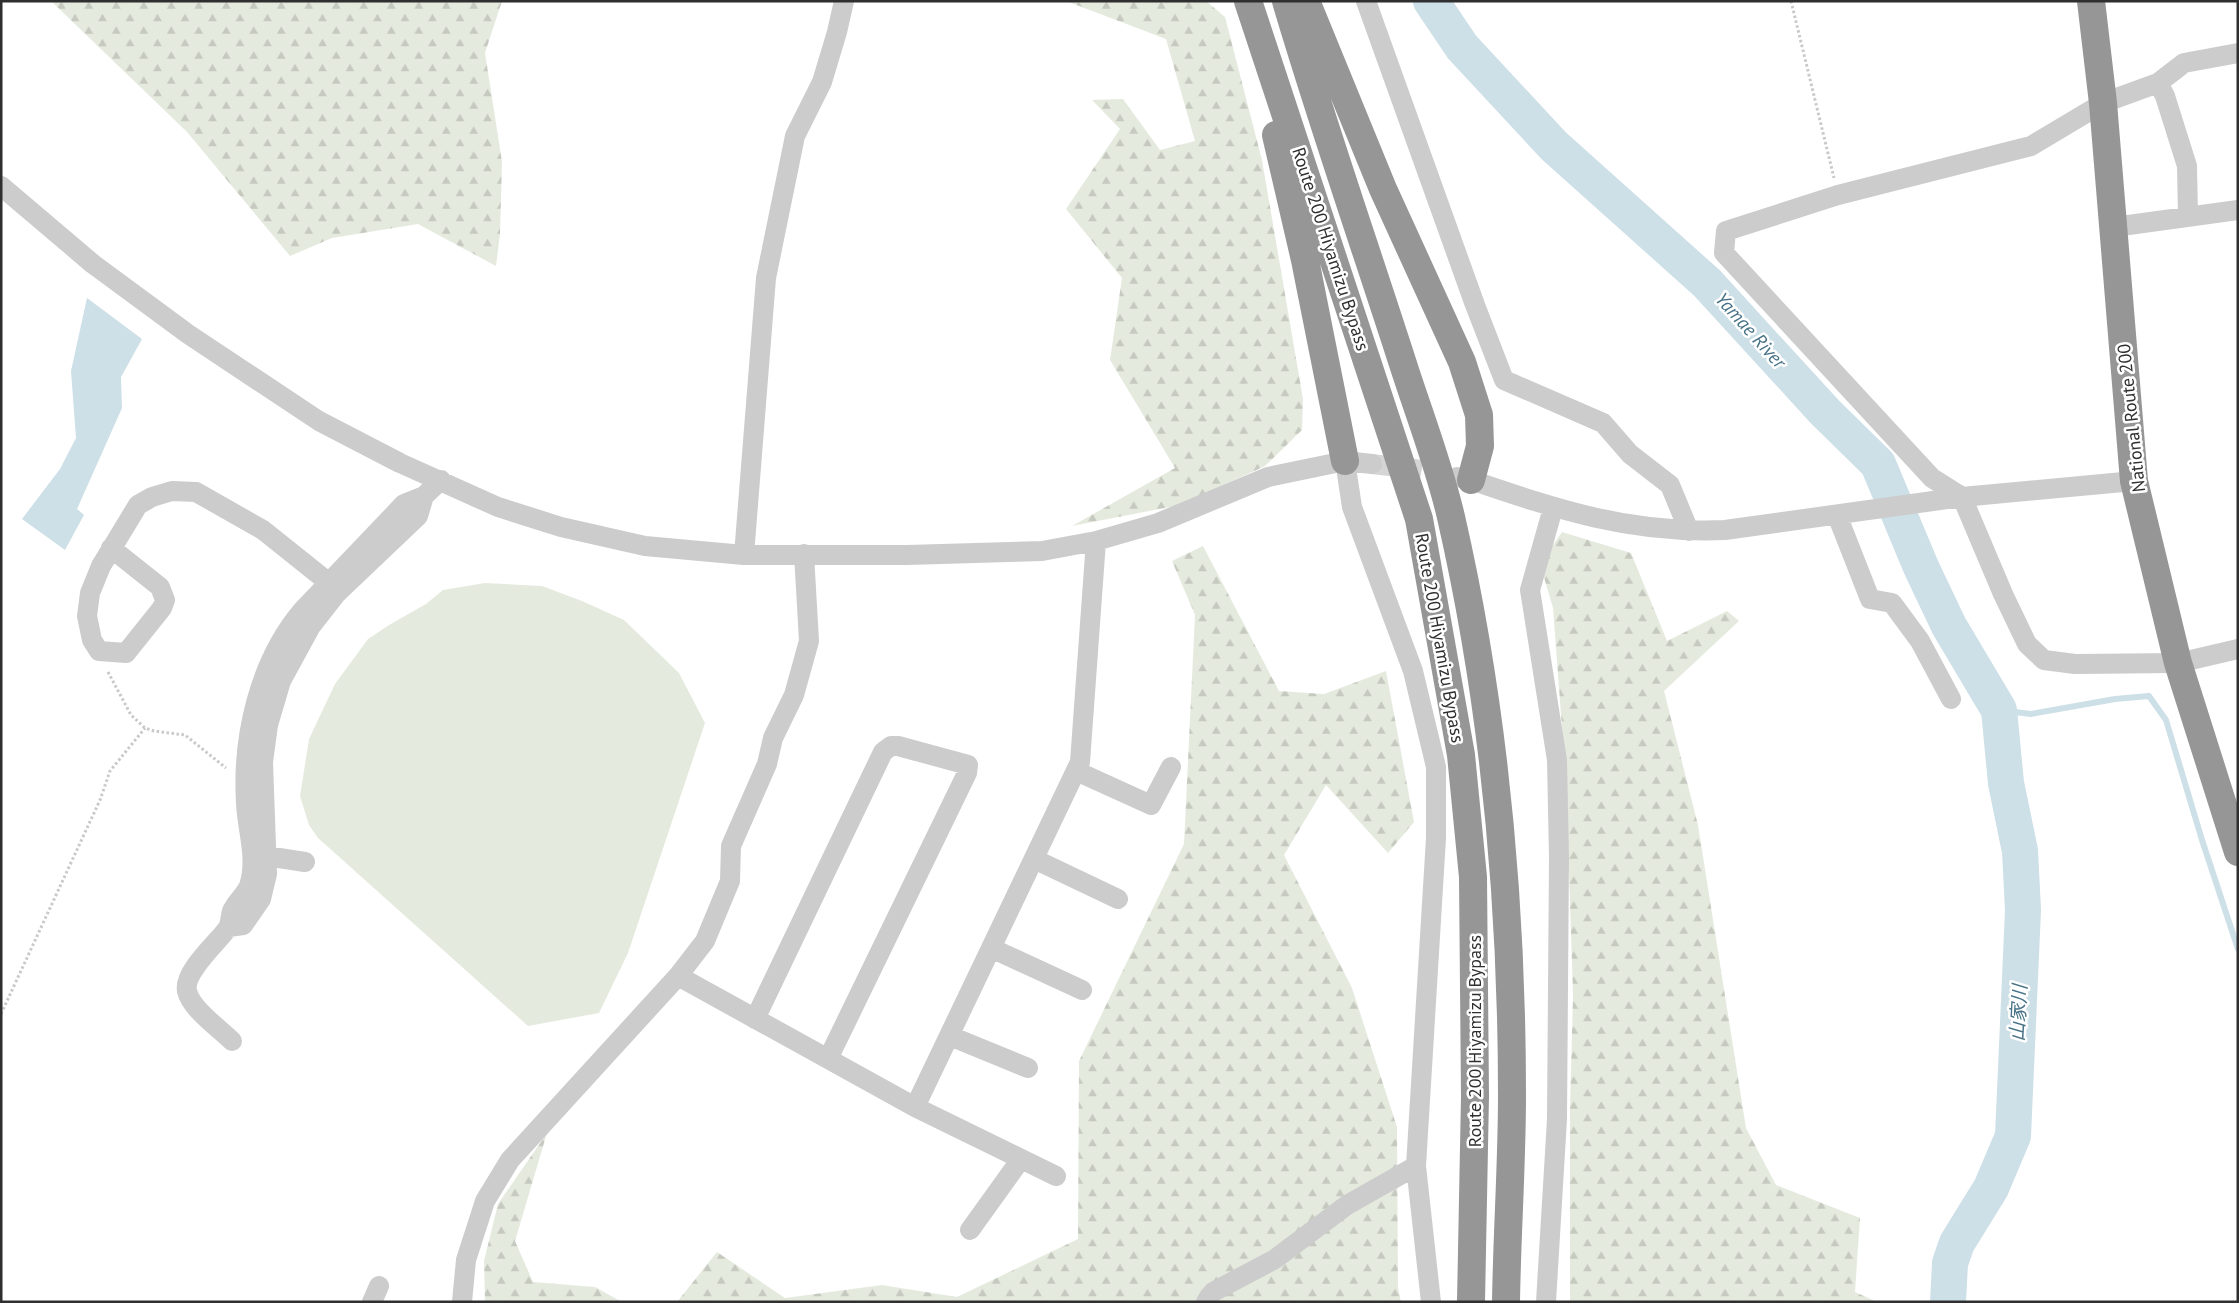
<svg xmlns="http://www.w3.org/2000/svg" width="2239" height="1303" viewBox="0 0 2239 1303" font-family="'PT Sans','Noto Sans JP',sans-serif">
	<defs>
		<pattern id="forest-firs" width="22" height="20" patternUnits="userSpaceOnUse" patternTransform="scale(1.25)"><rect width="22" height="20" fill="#e5eade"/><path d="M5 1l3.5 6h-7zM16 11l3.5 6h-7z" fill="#c5c9bf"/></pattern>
	</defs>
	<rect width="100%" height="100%" fill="#fff"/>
	<path fill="url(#forest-firs)" d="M51,1H502L485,53L502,162L500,234L496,266L418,224L332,238L290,256L187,132Z
		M1066,1H1206L1225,17L1262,160L1303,399L1302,430L1265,466L1180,505L1072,526L1175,468L1110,360L1122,278L1066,209L1120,129L1092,100L1123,99L1160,150L1195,141L1166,39Z
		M1562,532L1631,553L1667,641L1727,611L1739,621L1664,691L1698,825L1746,1128L1776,1185L1860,1218L1855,1292L1877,1302H1570V1109L1573,995L1566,781L1553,608L1540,564Z
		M1203,546L1279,691L1324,694L1386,671L1414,822L1388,853L1326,785L1284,855L1352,988L1397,1127L1398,1288L1401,1302H677L717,1252L785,1298L882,1285L957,1297L1078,1239L1079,1061L1184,844L1195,615L1172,561Z
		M547,1133L515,1241L533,1282L595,1287L622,1302H485L484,1261L498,1204Z"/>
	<path fill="#e5eade" d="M485,583L542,586L582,601L624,620L679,673L705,723L628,953L599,1013L528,1026L318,838L309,825L300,796L309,739L335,684L368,639L389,625L426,604L443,590Z"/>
	<path fill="#cddfe7" d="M87,298L142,339L121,377L122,408L77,509L84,515L65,550L22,519L60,469L76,438L71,371Z"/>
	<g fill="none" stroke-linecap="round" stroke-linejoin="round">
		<path stroke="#cddfe7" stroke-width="6" d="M1999,710L2031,714L2115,699L2149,696L2166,720L2202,840L2238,949"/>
		<path stroke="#cddfe7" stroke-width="36" d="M1431,1L1462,47L1554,146L1707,283L1825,412L1878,464L1921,567L1949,626L1999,710L2006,783L2020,851L2023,910L2013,1136L1991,1188L1957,1243L1950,1263L1948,1302"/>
		<path stroke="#d5d5d5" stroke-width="20" stroke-dasharray="20 10" stroke-linecap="butt" d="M1372,464L1415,469L1449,475"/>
		<path stroke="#c9c9c9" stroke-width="3" stroke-dasharray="2.5 2.5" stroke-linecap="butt" d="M1791,1L1834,178
			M108,672L131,715L145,728L154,731L185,735L226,768
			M1,1014L100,800L110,771L145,728"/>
		<path stroke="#ccc" stroke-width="20" d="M1366,1L1475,305L1504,380L1603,423L1630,454L1670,485L1689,531
			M2238,53L2184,63L2158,83L2103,103L2031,146L1838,195L1726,231L1724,253L1932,478L1962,497L2003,594L2027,644L2044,660L2075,664L2178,663L2238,649
			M2158,83L2165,96L2187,166L2188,217
			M1,186L93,264L188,334L319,421L400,463L498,507L561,527L645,546L744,555H907L1042,551L1096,541L1158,523L1268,477L1345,461L1372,464
			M2114,227L2238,210
			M1345,461L1352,507L1413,671L1436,767V838L1416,1166L1431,1302
			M1457,477L1471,480C1559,510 1631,534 1725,530L1962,497L2134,481
			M1837,515L1870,599L1892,603L1920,641L1951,699
			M111,548L160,587L165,600L162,608L126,653L99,651L92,640L87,616L90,593L101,566L138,505L152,497L172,491L196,492L263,530L328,582L336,594
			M744,555L766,278L795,136L822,82L837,32L844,1
			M1076,771L1151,805L1171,767
			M253,856H266L305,862
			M1034,859L1118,899
			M229,927L243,925L261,899L267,874L263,762L268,725L281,681L311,626L336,594L418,516L424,496
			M991,948L1082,990
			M678,976L915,1107L1056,1176
			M755,1019L883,752L891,746H898L968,765L967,773L828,1059
			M950,1036L1028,1068
			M232,1041C219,1028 191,1009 187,991C183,972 217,943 227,929C231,924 230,917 232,911C236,902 245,895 249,886C258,858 247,830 246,803C242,737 259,662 302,611L404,504L424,496L441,480
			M915,1107L1080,762L1096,541
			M970,1230L1021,1159
			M372,1302L379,1286
			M462,1302L466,1260L485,1201L510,1160L678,976L705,941L730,881L731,846L767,764L773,738L794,695L809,641L804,554
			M1206,1302L1213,1292L1275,1259L1347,1205L1416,1166
			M1546,1302L1557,1119L1559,857L1557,760L1530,590L1553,508"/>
		<path stroke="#969696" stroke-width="28" d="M1248,1L1419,519L1461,755L1473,877L1475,1096L1471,1302
			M1286,1C1322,123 1364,243 1403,364C1419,414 1439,465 1451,517C1494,705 1512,902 1512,1095C1512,1164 1507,1233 1506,1302
			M1306,1L1383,189L1462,362L1479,415L1480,446L1471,480
			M2091,1L2103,103L2134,481L2178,663L2238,852
			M1276,135L1305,260L1345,461"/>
	</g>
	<g text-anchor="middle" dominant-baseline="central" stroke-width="5" stroke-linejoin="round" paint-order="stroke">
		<g font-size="18" fill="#2f2f2f" stroke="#fff">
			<text transform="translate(1331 249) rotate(72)">Route 200 Hiyamizu Bypass</text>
			<text transform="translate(2131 418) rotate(-96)">National Route 200</text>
			<text transform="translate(1440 638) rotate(80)">Route 200 Hiyamizu Bypass</text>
			<text transform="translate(1474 1041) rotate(-90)">Route 200 Hiyamizu Bypass</text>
		</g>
		<g font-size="19" font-style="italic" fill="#477286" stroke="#fff">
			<text transform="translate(1751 330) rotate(48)">Yamae River</text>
			<text transform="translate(2018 1013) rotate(-87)">山家川</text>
		</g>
	</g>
	<rect width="2239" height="1303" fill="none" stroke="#2f2f2f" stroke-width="5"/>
</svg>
